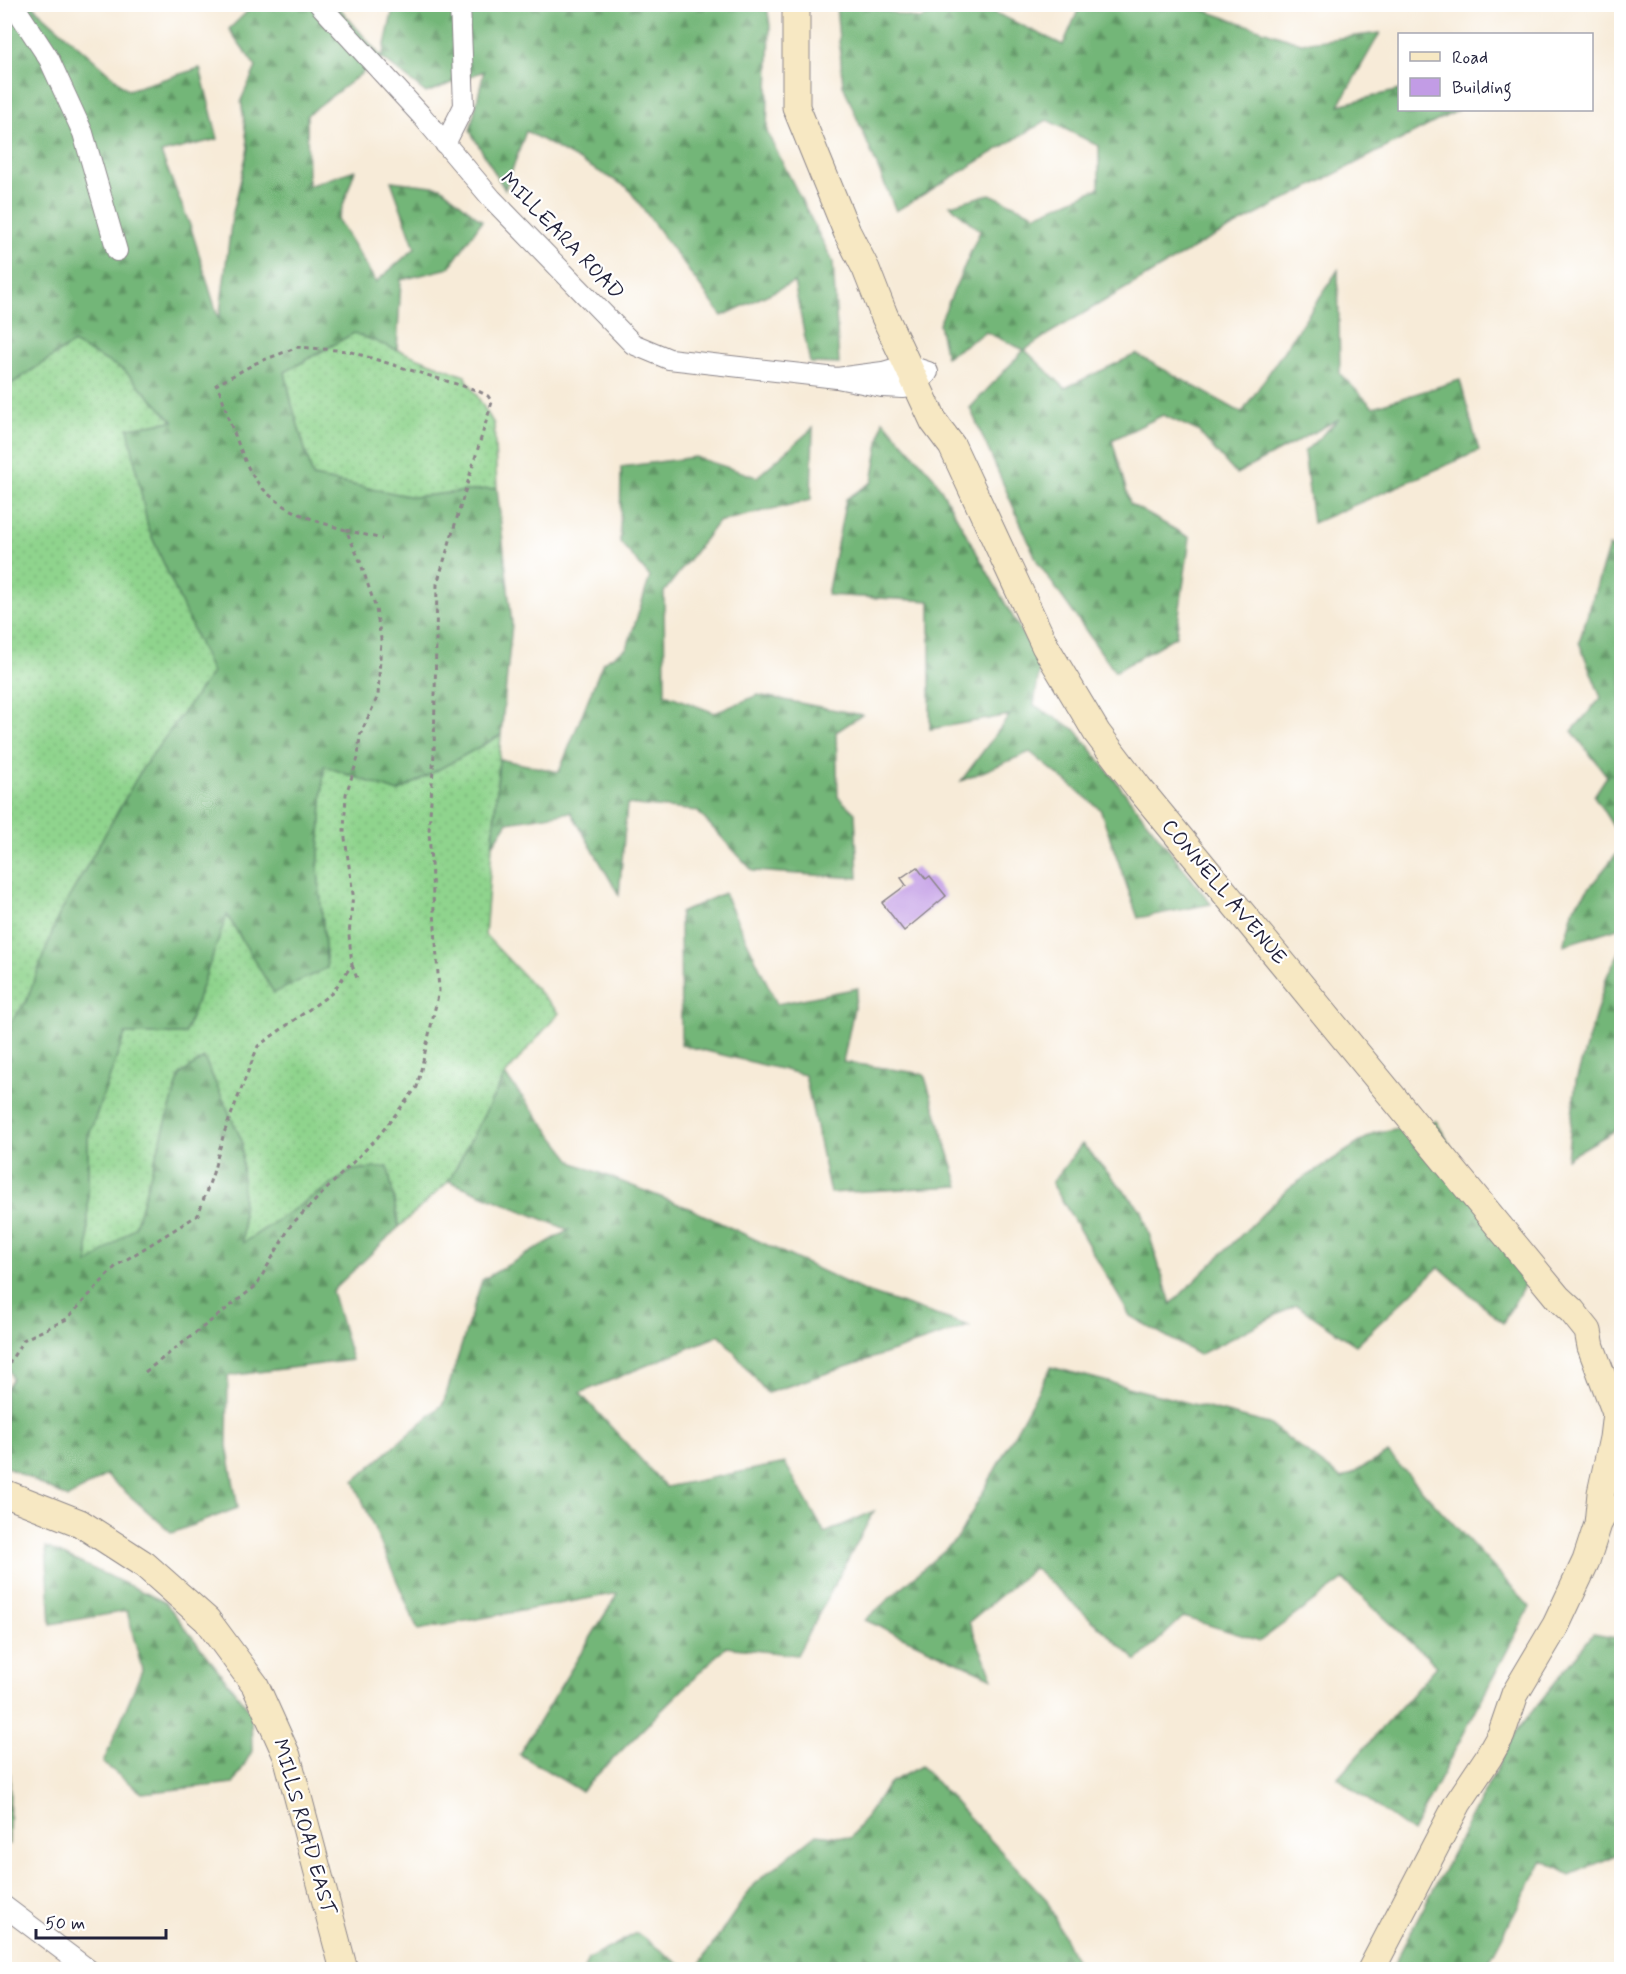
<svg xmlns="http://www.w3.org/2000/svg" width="1626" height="1974" viewBox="0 0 1626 1974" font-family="Mynerve,sans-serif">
	<defs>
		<pattern id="grass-dots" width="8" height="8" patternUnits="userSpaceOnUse" patternTransform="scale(1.5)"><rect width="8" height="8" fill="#8fd48d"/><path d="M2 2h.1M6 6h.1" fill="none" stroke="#7bb67b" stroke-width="1.8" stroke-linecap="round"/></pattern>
		<pattern id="forest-firs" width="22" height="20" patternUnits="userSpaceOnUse" patternTransform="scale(1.5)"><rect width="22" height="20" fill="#73b678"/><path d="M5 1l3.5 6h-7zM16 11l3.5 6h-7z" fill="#5e9464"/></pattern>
	</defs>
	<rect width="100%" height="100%" fill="#fff"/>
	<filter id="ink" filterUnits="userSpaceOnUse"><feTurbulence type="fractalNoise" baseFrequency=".0167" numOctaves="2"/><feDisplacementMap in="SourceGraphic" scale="12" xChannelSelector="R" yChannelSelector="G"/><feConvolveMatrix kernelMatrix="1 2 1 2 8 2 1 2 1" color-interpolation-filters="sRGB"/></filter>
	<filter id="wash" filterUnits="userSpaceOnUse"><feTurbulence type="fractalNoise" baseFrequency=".008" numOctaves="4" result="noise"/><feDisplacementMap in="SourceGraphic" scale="24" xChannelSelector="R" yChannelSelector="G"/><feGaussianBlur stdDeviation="1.35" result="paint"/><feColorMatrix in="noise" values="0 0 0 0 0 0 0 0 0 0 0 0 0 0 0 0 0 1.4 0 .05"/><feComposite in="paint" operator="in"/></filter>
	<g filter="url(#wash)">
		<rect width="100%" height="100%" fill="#f7ebd8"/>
		<path fill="url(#grass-dots)" stroke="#587b64" stroke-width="1.5" d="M354,333L465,376L494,424L497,488L413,497L313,477L292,405L285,372Z
			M73,343L124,370L173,421L129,428L148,528L213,673L142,769L58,917L26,1002L5,1031V388Z
			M501,735L485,935L559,1013L505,1075L449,1181L399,1227L388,1168L353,1170L243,1243L242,1141L204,1058L180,1075L135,1227L88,1265V1138L125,1034H185L227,914L327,968L318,871L324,766L398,792Z"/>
		<path fill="url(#forest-firs)" stroke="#4a6c5a" stroke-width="1.5" d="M1081,4L1202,5L1200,9L1301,43L1380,33L1339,105L1399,90L1400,110H1458L1204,242L1050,333L1025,350L1065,388L1136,354L1242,413L1338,270L1340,374L1373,407L1460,380L1479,451L1313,523L1304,452L1339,419L1236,474L1198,431L1163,415L1112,440L1130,504L1190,538L1176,636L1115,672L1038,563L970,408L1024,350L986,332L946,357L939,324L980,231L950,205L990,194L1036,215L1099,188V146L1047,120L896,211L843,85L836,5H862L919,19L962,5H979L1063,45Z
			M5,5H34L35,8L128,90L200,68L218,139L161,153L191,228L219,320L232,217L248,148L241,100L256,67L229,29L254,5H337L382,58L394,5H767L770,26L767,132L833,262L839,364L810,363L794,282L722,316L627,187L526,131L505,190L470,131L484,71L426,93L382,58L307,115L308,186L355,170L338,220L376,282L415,248L391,181L441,187L482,221L449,268L401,280L397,350L354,333L285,372L292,405L313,477L413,497L497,488L512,624L501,735L398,792L324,766L318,871L327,968L274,993L227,915L185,1034H125L88,1138V1264L135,1227L180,1075L204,1058L242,1141L243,1243L353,1170L388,1167L399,1227L332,1291L352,1360L228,1376L227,1446L238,1508L172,1533L106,1475L68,1498L5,1466V1390L12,1379L4,1352V1031L26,1002L58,917L142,769L212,673L148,528L128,428L173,421L124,370L73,343L5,388Z
			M883,420L934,477L1040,665L1034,705L1076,730L1211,904L1138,918L1100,809L1030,752L961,781L1010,715L930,729V601L827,595L846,499L872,482Z
			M813,428L811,500L718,522L664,592L665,694L715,713L758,695L862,715L836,732L838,797L855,813L858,878L753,871L697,811L627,804L619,895L571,812L508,822L493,845L499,759L559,772L603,662L627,648L650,577L620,542L621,467L695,457L757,477Z
			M1609,546L1622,556L1621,839L1594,796L1607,776L1572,731L1601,698L1579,642Z
			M1621,848V927L1564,945L1574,907Z
			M724,893L777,1004L858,988L843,1062L924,1074L959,1186L830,1193L805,1075L681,1045L680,913Z
			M1621,949V1127L1567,1158L1576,1081L1607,976Z
			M505,1075L574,1163L691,1209L864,1291L969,1326L767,1393L720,1335L580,1393L666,1487L785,1463L825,1533L874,1511L797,1655L725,1647L581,1791L519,1754L618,1593L418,1630L354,1481L443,1404L482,1280L569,1230L449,1181Z
			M1436,1121L1528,1278L1503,1323L1439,1267L1356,1345L1296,1305L1199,1355L1130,1316L1052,1183L1082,1144L1142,1211L1171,1304L1290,1187L1374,1133Z
			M1051,1367L1269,1424L1342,1479L1388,1453L1530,1607L1412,1832L1338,1778L1437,1666L1343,1580L1260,1641L1183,1617L1137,1661L1034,1568L969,1622L993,1678L865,1620L958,1538Z
			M46,1547L165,1602L251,1712L252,1751L234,1783L142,1793L103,1763L142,1670L127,1611L51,1624Z
			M1593,1634L1621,1639V1853L1570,1875L1543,1860L1485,1969L1391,1970L1516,1732Z
			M921,1766L1046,1899L1075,1960L1077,1969H696L754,1884L817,1834L851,1838L889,1783Z
			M4,1771L10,1774L9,1844H5Z
			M637,1933L686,1969H584L588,1959Z"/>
		<g id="blocks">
			<path fill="#c29ce5" d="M917,867L926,879L930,876L946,896L904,931L882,903L906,885L901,878Z"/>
		</g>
	</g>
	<g filter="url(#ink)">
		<use href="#blocks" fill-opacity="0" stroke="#8c868a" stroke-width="1.5"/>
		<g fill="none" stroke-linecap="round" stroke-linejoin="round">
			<defs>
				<path id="street" d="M13,4L49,59L83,133L117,251
					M319,4L421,115L492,199L633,344L669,359L837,378L882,387L903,388L917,386L928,372L907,365L883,372L837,378
					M445,144L464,106L460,4
					M4,1906L89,1970"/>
				<path id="secondary" d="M796,4V107L847,232L866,269L884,315L934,422L952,446L1045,646L1097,733L1138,787L1558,1298L1572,1311L1588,1331L1591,1347L1616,1413L1613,1438L1601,1493L1598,1524
					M4,1493L80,1523L145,1565L207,1620L255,1685L287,1756L344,1970
					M1371,1970L1458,1803L1488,1758L1501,1735L1515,1694L1556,1625L1586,1561L1598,1524L1607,1507"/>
			</defs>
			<use href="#street" stroke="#8c868a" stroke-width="22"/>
			<use href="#secondary" stroke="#8c868a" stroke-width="29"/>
			<path stroke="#8c868a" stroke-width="3" stroke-dasharray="4.5 4.5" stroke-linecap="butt" d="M346,530L382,539
				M352,965L358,981
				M4,1372L23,1340L67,1319L116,1266L198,1215L213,1173L224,1133L258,1046L332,993L352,965L349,935L353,894L344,831L346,794L358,758L360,735L378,696L381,639L376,609L360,561L346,530C310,520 269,506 250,471C242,456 237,439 230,423C225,410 224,397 216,385L256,363L298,347L348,351L476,390L488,396L492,402L437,584L434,753L429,831L439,991L417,1087L377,1138L291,1225L256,1286L145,1372"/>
			<use href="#street" stroke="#fff" stroke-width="20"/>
			<use href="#secondary" stroke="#f7e8c3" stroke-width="27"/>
		</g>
	</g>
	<g text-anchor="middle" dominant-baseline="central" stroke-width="4.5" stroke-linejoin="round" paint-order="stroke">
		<g font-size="21" fill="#22223b" stroke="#fff">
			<text transform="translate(562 236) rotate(46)">MILLEARA ROAD</text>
			<text transform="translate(1224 892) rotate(50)">CONNELL AVENUE</text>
			<text transform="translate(304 1827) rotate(74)">MILLS ROAD EAST</text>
		</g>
	</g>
	<rect width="1626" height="1974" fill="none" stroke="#fff" stroke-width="24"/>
	<rect x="1398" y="33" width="195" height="78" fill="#ffffff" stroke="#a7a7b1" stroke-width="1.5"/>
	<rect x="1410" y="52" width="30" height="9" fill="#f7e8c3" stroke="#a7a7b1" stroke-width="1.5"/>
	<text x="1452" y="63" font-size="18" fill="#22223b">Road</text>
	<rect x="1410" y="78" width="30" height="18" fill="#c29ce5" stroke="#a7a7b1" stroke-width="1.5"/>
	<text x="1452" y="93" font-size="18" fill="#22223b">Building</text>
	<path d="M36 1929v9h130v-9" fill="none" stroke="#22223b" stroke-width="3"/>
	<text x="45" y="1929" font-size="18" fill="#22223b" stroke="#ffffff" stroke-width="4.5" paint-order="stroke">50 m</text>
</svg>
